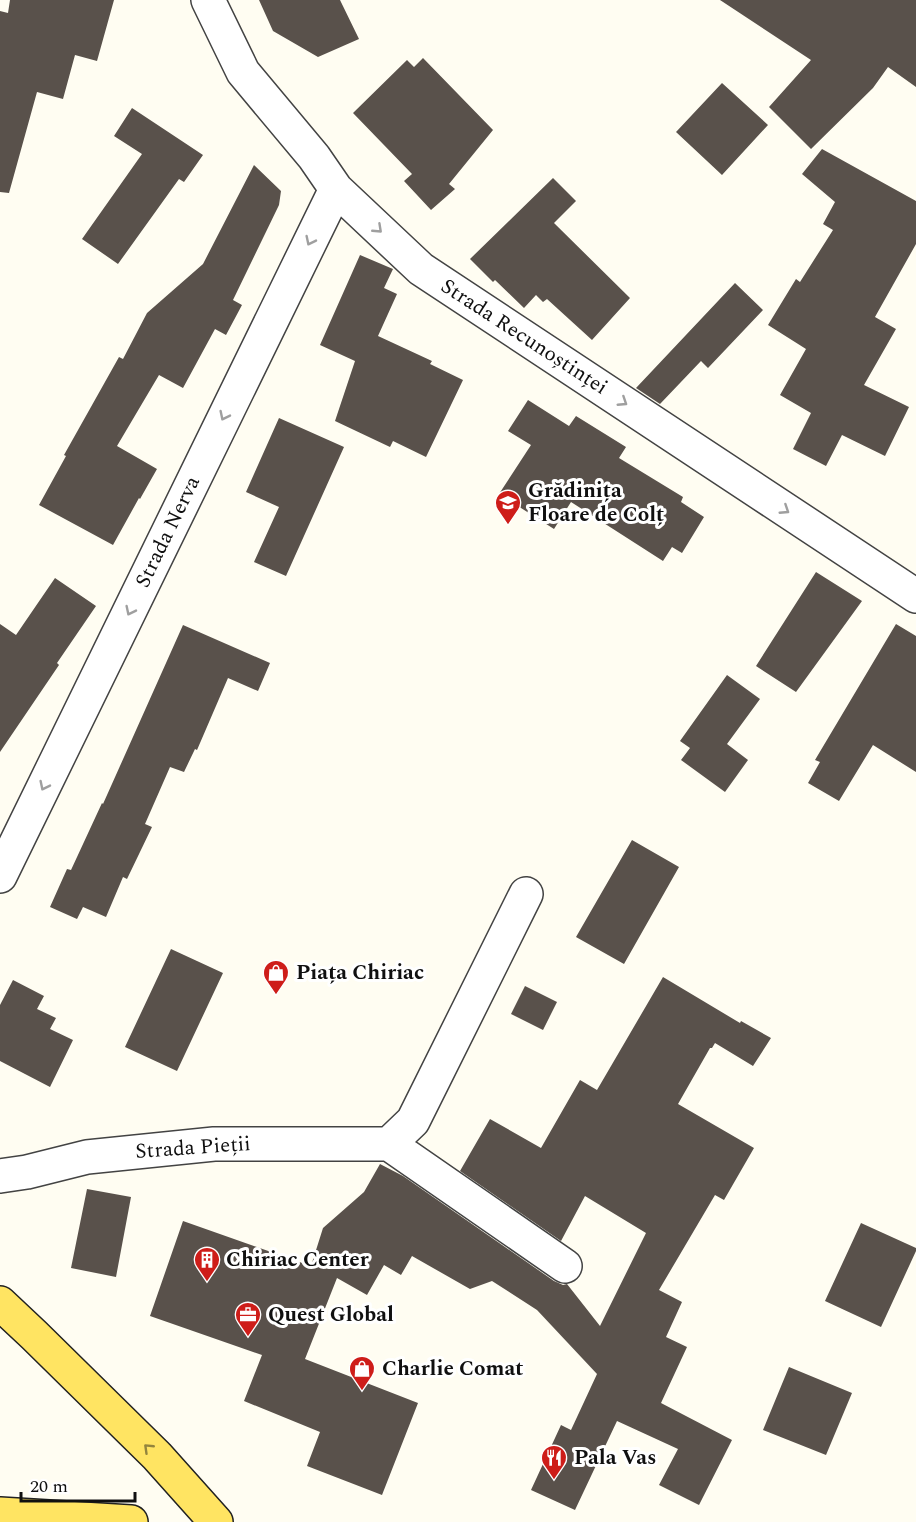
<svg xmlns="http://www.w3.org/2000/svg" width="916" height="1522" viewBox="0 0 916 1522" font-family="Spectral,serif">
	<rect width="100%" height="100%" fill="#fffdf2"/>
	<path fill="#59514b" d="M10,0H114L97,61L75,55L63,99L37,92L9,193L0,192V11L8,13Z
		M259,0H340L359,39L318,57L273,31Z
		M720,0H916V87L888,67L873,88L811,149L769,107L811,60Z
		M423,58L493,130L449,184L455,189L431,210L404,181L412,174L353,113L407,60L414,67Z
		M722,83L768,125L722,175L676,132Z
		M132,108L203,155L184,182L179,179L118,264L82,239L142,154L114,136Z
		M822,149L916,201V244L875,317L896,329L864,385L909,407L885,456L842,435L826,466L793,449L811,413L780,395L806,349L768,325L796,279L800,282L833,230L823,224L835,202L802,174Z
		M254,165L281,191L279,205L233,300L242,305L226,335L215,329L183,388L159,375L117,446L157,469L140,499L139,498L113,545L39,505L66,456L64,455L119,357L123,359L147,313L203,264Z
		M553,178L576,201L554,223L630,298L592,340L547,299L543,302L536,295L524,308L495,280L493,282L470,259Z
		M360,255L393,269L384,288L397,294L378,336L432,361L430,364L463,380L426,457L393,441L390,447L335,421L355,361L320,345Z
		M735,283L763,310L708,368L701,361L660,404L636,388Z
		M528,400L569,426L576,416L626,447L619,458L683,497L681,502L704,517L682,553L672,547L663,561L571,502L554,529L499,494L531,445L508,431Z
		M279,418L344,447L286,576L254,562L279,507L246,492Z
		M816,572L862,601L796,692L756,666Z
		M55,578L96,606L57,663L59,665L0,752V624L16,635Z
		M896,624L916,636V772L873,745L839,801L808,783L820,762L815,760Z
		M183,625L270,663L258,691L228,678L197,750L195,749L184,772L170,767L145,824L152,827L127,879L123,877L106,917L83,907L77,919L50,907L67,869L71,870L102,803L103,804Z
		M727,675L760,699L727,744L748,760L725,792L681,760L690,748L680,741Z
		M632,840L679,867L624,964L576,937Z
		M171,949L223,973L177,1071L125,1047Z
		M663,977L740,1023L741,1021L771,1038L753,1066L715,1043L712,1048H710L678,1104L754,1148L724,1200L715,1195L659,1290L682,1302L666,1337L687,1347L661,1403L732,1440L699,1505L659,1485L678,1449L617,1421L575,1510L531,1490L561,1425L571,1430L597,1374L537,1310L492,1281L470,1289L412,1256L401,1275L384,1265L367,1295L337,1278L305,1359L418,1403L382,1495L307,1466L320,1432L244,1401L262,1355L150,1316L183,1221L311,1266L323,1228L364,1192L380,1164L403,1176L554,1281L563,1285L567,1284L600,1326L646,1233L585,1196L561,1241L460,1171L490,1119L541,1148L580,1080L597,1090Z
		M13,980L44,996L37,1009L56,1018L50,1029L73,1040L50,1087L0,1061V1005Z
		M525,986L557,1002L543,1030L511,1014Z
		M87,1189L131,1197L116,1277L71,1268Z
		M861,1223L916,1248V1251L881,1327L825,1301Z
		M789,1367L852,1393L826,1455L763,1430Z"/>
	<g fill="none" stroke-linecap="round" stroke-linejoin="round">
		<defs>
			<path id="minor" d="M208,0L243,72L314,157L336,189L421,269L916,596
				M0,876L336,189
				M389,1144L565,1266
				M0,1176L27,1172L87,1157L214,1144H389L413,1121L526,894"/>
			<path id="major" d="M0,1303L34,1335L157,1456L216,1522
				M0,1514L131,1522"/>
		</defs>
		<use href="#minor" stroke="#434343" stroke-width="36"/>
		<use href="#major" stroke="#212121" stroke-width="36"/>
		<use href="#minor" stroke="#fff" stroke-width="33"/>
		<use href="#major" stroke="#ffe462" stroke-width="33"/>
	</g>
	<defs><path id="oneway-chevron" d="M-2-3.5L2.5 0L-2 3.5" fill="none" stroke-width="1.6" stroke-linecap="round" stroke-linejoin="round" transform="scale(1.5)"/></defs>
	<g stroke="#9f9f9f">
		<use href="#oneway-chevron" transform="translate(378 229) rotate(43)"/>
		<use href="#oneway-chevron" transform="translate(310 241) rotate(116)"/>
		<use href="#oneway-chevron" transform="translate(623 402) rotate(33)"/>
		<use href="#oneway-chevron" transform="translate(224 416) rotate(116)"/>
		<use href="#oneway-chevron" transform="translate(785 510) rotate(33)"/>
		<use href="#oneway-chevron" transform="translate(130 611) rotate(116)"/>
		<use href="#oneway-chevron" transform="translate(44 786) rotate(116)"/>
	</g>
	<use stroke="#93853d" href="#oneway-chevron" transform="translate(148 1448) rotate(-136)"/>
	<defs>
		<symbol id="school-pin" viewBox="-11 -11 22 30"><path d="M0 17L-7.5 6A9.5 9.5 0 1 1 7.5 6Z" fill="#ce1d19" stroke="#fff"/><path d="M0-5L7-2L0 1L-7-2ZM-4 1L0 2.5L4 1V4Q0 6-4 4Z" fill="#fff"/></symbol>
		<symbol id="shop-pin" viewBox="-11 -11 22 30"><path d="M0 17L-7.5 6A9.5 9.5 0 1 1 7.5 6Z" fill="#ce1d19" stroke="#fff"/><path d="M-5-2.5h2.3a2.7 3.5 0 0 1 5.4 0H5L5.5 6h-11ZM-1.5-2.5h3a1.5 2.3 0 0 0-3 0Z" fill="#fff"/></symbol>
		<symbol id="building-pin" viewBox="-11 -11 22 30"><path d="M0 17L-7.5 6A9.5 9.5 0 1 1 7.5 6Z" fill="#ce1d19" stroke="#fff"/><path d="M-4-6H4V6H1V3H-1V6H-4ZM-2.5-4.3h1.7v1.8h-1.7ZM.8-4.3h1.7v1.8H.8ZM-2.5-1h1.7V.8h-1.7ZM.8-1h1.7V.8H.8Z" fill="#fff"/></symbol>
		<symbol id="office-pin" viewBox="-11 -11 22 30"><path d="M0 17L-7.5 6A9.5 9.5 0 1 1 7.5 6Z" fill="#ce1d19" stroke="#fff"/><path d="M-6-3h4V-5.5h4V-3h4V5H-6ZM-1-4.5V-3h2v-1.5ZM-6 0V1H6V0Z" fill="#fff"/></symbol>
		<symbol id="restaurant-pin" viewBox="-11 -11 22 30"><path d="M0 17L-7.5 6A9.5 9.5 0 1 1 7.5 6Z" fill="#ce1d19" stroke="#fff"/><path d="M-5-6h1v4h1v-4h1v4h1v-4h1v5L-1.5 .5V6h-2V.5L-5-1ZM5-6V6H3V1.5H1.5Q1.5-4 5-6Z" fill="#fff"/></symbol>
	</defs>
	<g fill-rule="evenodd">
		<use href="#school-pin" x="493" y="488" width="30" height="40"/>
		<use href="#shop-pin" x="261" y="958" width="30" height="40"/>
		<use href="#building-pin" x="192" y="1245" width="30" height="40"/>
		<use href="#office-pin" x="233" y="1300" width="30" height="40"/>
		<use href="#shop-pin" x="347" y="1354" width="30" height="40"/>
		<use href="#restaurant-pin" x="539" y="1443" width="30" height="40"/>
	</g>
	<g text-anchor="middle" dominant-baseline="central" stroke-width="6" stroke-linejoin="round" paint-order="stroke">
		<g font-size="21" fill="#101010" stroke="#fff">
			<text transform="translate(524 337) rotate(33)">Strada Recunoștinței</text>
			<text transform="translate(168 532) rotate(-64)">Strada Nerva</text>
			<text transform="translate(193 1148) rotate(-4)">Strada Pieții</text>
		</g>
		<g font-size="21" font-weight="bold" fill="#101010" stroke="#fff" text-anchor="start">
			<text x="528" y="491">Grădinița<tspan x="528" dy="24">Floare de Colț</tspan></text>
			<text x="296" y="973">Piața Chiriac</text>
			<text x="226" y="1260">Chiriac Center</text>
			<text x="268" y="1315">Quest Global</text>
			<text x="382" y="1369">Charlie Comat</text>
			<text x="574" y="1458">Pala Vas</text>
		</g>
	</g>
	<path d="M21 1492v9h114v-9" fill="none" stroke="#101010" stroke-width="3"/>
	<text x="30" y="1492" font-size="18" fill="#101010" stroke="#ffffff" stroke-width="4.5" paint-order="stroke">20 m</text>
</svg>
